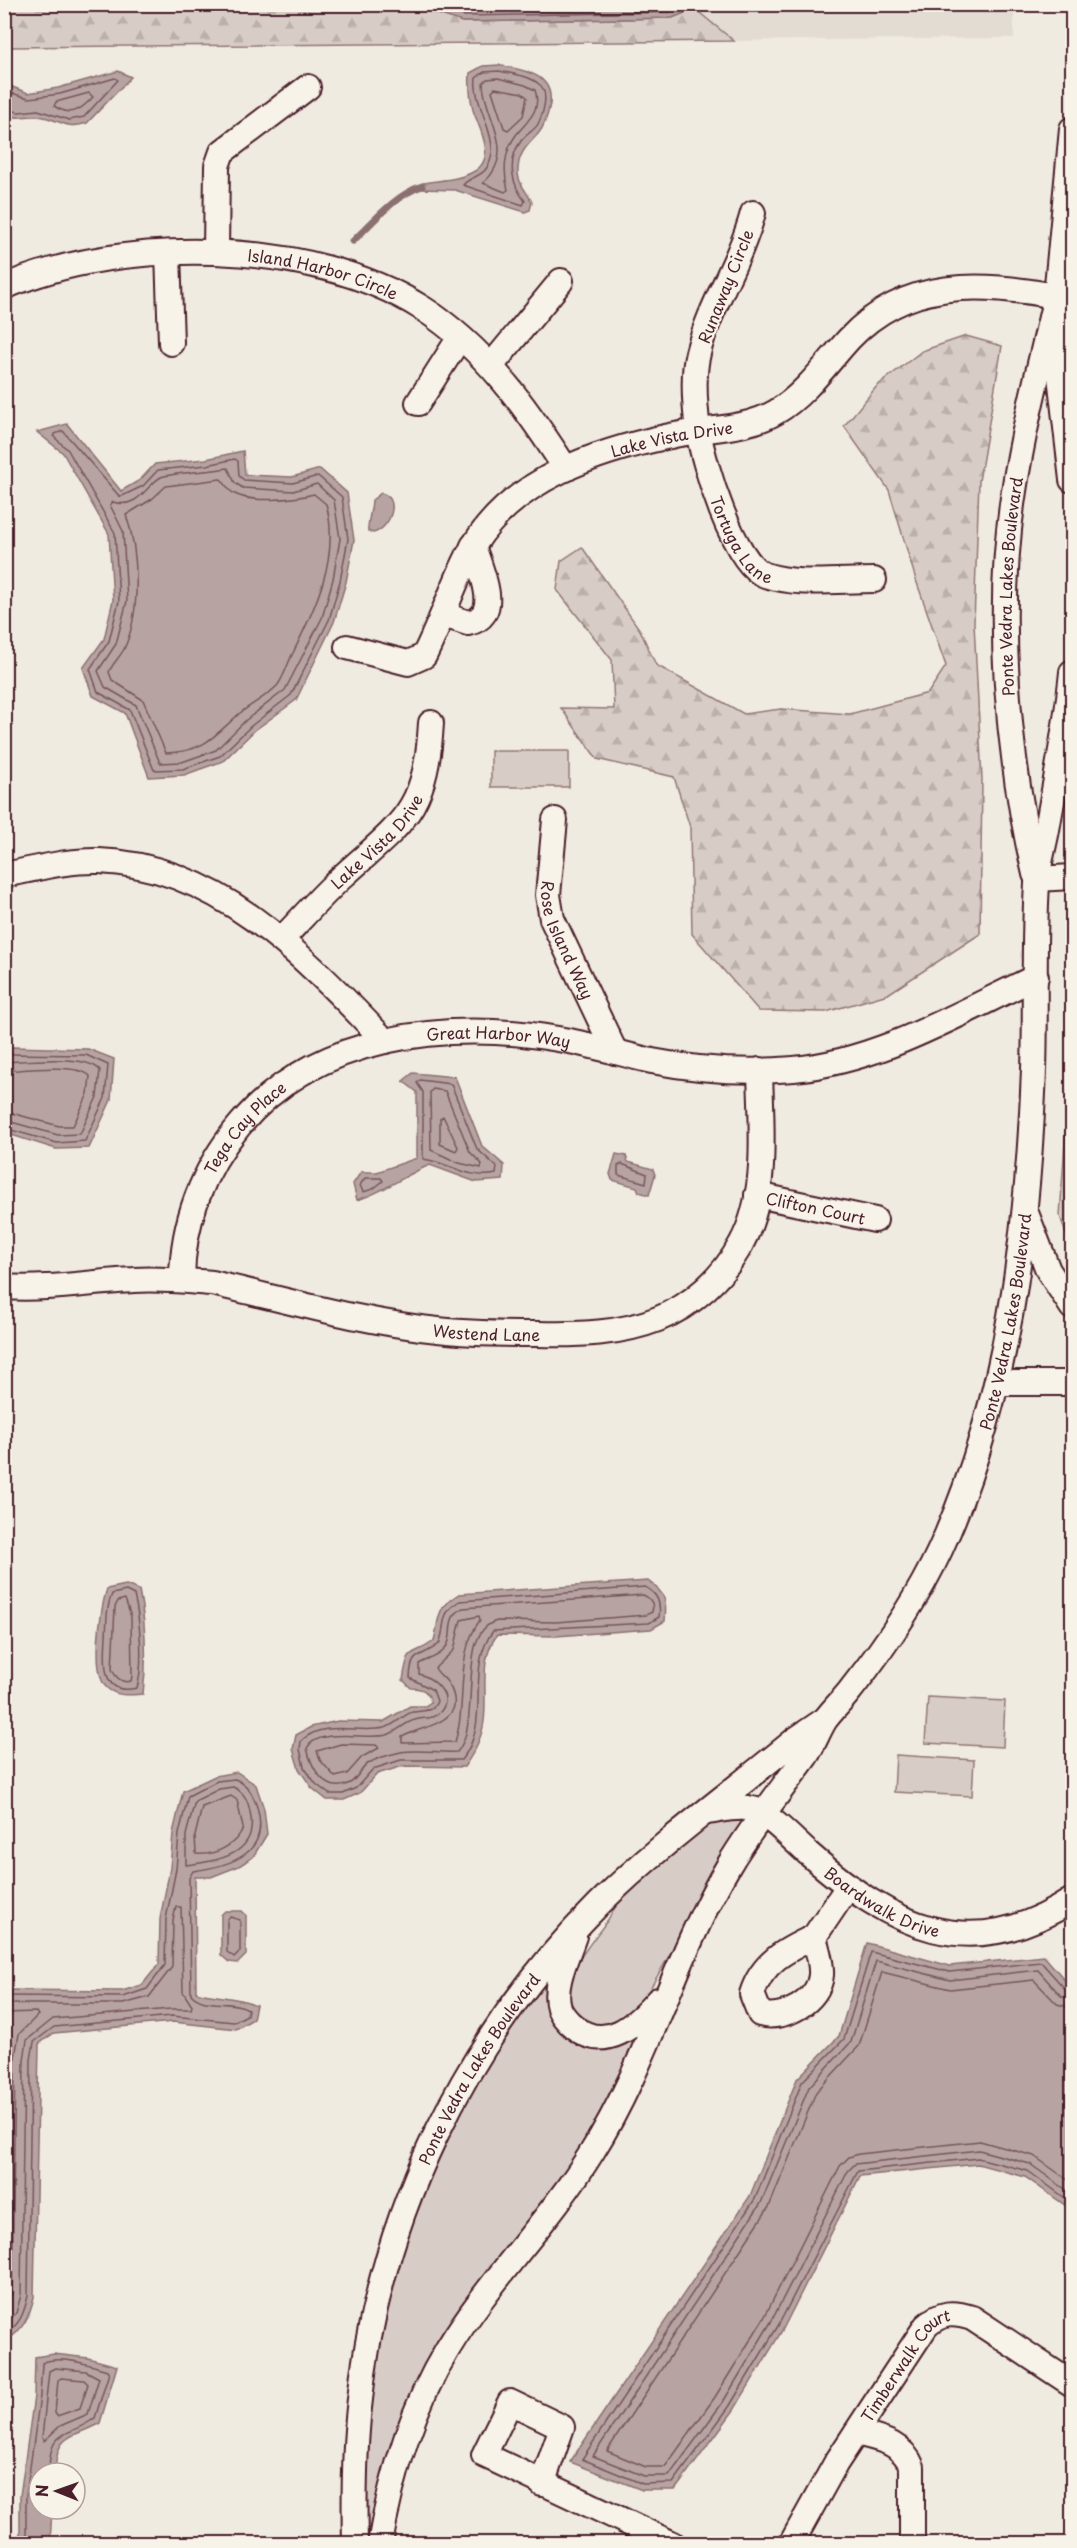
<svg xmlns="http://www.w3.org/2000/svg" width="1077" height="2548" viewBox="0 0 1077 2548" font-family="'Playpen Sans',sans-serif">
	<defs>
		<pattern id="forest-firs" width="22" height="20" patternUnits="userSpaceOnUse" patternTransform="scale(1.5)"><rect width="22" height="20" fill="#d8cdc6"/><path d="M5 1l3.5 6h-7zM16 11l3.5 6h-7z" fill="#bbb0aa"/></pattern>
	</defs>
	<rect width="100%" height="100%" fill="#f0ebe0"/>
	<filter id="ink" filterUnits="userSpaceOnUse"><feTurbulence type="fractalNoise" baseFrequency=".0167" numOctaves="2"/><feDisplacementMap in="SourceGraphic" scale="12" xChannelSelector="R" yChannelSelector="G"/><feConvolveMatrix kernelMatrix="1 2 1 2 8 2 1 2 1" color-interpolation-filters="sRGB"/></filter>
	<g filter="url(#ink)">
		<path fill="#e3dcd2" d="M697,4L1014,5V38L734,41L695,9Z"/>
		<path fill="#d8cdc6" stroke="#917678" stroke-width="1.5" d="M491,751H569V787H491Z
			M1072,1038V1252L1060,1216Z
			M928,1697L1005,1701L1003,1747L925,1743Z
			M896,1755L974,1760L972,1796L894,1792Z
			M749,1817L640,2006L629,2017L603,2028C534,2006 582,1956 607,1921C614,1911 619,1898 627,1889C648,1866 677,1847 701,1826L715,1821Z
			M552,1968L554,2022L640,2035L603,2119L477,2294L371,2543H364L366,2410L401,2243L472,2082Z"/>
		<path fill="url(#forest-firs)" stroke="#917678" stroke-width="1.5" d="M428,4L432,12L463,22L672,18L695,9L734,41L5,47L4,5Z
			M966,336L1002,346L979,481L974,623L982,780L980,934L888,994L826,1012L759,1011L692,934L690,827L674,777L597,759L561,708L614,709L612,660L557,590L561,561L582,547L640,630L656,665L744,714L781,709L850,714L928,693L946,666L916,580L889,490L844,426L877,386L922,351Z"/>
		<path fill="#b7a4a2" stroke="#8b6f72" stroke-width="1.5" d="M428,5H697L695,9L672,18L462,22L432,12Z
			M499,65C522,70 554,73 550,104C548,114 545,126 538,134C528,145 519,152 518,169C517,183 526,190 532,202L530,210L525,212L455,190L421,189L423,183C439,180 459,180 473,172C498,159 479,128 473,110C470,97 469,85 470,73L483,66Z
			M118,71L131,77L87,123C64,131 57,117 37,116C25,115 16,121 5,113V84L28,93L58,88Z
			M67,424L121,491L140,480L155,464L206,459L243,451L245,475L292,477L320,469L347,493L354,540L346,582L334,622L296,700L255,730L223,761L184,775L149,777L125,713L93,696L83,668L104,639L113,600L109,534L63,453L37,432Z
			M381,493C402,498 390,529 373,533L368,531C367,525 372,508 372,500Z
			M11,1047L88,1049L114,1059L111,1100L89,1148L56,1149L5,1133V1049Z
			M413,1073L455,1077L482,1146L504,1165L503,1180L476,1182L430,1165C404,1175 383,1193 357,1200L353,1184L361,1172H377L417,1158V1092L403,1081Z
			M616,1154L626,1156L628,1162L653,1169L655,1175L649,1195L639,1192L637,1187L612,1180L610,1174Z
			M648,1581C666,1594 667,1599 665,1621L651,1629L556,1636L497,1635C478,1661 488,1691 484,1721C482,1738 474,1753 464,1767L403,1766L377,1774L360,1793L344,1800H327L312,1788L299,1769L293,1749L296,1735L311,1727L338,1721L383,1722L410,1706H425L431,1702C428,1691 423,1688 411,1688L403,1680C409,1643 410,1659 434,1641C440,1616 435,1609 459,1594Z
			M126,1585L139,1590C146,1624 147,1660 143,1694C131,1695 117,1697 107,1688C91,1674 100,1608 107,1589Z
			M237,1772L256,1785L264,1809L267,1834L253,1857L239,1866L211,1877H195L196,1992C216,1998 237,1996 256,2005L253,2019L236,2029L173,2022L54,2033L39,2044L34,2297C29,2318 23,2330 5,2342V1990L122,1991L142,1985L159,1964L160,1919L170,1868L173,1833L183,1791L215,1776Z
			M225,1911H242L246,1915V1955L238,1963L229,1962L221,1955V1915Z
			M867,1943L950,1966L1044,1956L1072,1988V2210L1025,2177L978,2164L860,2176L783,2329L734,2410L675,2490H642L570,2462L750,2196L797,2079L839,2036Z
			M54,2354L88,2358L117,2366L100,2423C69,2440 57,2432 55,2473H39V2509H52L50,2543H20V2496L34,2396L35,2357Z"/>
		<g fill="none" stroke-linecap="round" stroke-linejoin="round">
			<path stroke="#76545b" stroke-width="1.5" d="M435,4L464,16L670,12L689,4
				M453,4L465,8L661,4
				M499,71C512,74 528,75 539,84C550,92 543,114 538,124C534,131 526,134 521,141C507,160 511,184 525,201L523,205L463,185C468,178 480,177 486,169C505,143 472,106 476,78L484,72Z
				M498,78L525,85L535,90C542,111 527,121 516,135C504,151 503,172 508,190L505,192L483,183C486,180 490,177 492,173C512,144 483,112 483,83L487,79Z
				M495,88L522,93L527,97L523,116L508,130L504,128L492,91Z
				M4,91L29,98L60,94L115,78L118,80L84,117L69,120L38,110L19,112L4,109
				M89,93L93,97C80,111 71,117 54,106L56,102Z
				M63,431L120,497L143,486L158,470L207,465L235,459L238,461L239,476L244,480L293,483L318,476L342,497L348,539L340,581L329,620L291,695L251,726L220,756L183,769L154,770L130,710L98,692L90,669L109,641L119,601L115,533L68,450L54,437L55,434Z
				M228,468L235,483L243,488L293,491L317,484L334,500L340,539L333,579L322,618L285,690L246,720L216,750L182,762L160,763L136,705L105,687L98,671L116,644L127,601L123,531L110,505L113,502C138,510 146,485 161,477C170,473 214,471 228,468Z
				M221,479C225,483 228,490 233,493C250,504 295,499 314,494L326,504C341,556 314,611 291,657C287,666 283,679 277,686C266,697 251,704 240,713C214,736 204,752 166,753L143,700L112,680L109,672C112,664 120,657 124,649C141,613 139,551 126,515L152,499L166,486Z
				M4,1054L86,1055L108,1065L105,1098L85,1141L57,1143L4,1128
				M4,1062C27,1061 84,1054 100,1070L97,1097L80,1134L58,1135L4,1120
				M4,1071C23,1070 77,1063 90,1076L88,1094L73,1126H59L4,1111
				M420,1080L451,1084L477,1149L497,1167L496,1174C469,1180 448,1162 423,1159V1092L417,1083Z
				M433,1089L445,1091L470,1152L482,1164L481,1168L459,1163L431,1150L430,1092Z
				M443,1116L458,1147L456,1151L440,1144V1119Z
				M622,1164L647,1174L646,1183L618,1175V1166Z
				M365,1178H381L383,1181L373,1189L363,1192L360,1185Z
				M645,1587C658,1594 661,1603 659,1617L649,1623L493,1631C464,1669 493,1723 461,1760H401L373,1769L356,1788L343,1794H329L316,1784L304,1767L300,1749L301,1741C325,1719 357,1734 384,1728C395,1726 403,1714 413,1712C423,1710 433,1713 437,1701L433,1690L410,1678C411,1650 421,1659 439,1644C447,1624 438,1614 460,1601Z
				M126,1591L134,1595C140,1620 144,1663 137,1688C99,1697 105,1660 106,1636C107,1622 106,1607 112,1594Z
				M643,1595C651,1598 654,1604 652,1612L646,1615L556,1622L497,1621C455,1631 483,1723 457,1752C439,1753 419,1749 401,1752C392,1754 377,1758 369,1763C361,1768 358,1778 350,1783C326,1796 311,1767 307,1748C317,1727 368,1740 387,1735C397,1732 405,1722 415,1720C425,1717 433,1720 441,1711C454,1695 433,1678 419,1674V1664C427,1659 437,1658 444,1650C457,1635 442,1620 463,1608Z
				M125,1599L131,1617L132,1676L131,1681C122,1684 115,1677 112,1669L115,1607L118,1601Z
				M479,1616L480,1620C454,1656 468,1701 455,1742L402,1743V1737C423,1725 472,1723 448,1683C444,1677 438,1674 435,1668L454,1650L461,1620Z
				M341,1744L376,1745L379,1748L362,1757L347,1774L335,1777L320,1760L317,1751Z
				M233,1787C244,1792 248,1800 250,1812C260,1855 217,1861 186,1865V1835L195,1801L219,1789Z
				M231,1796L237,1800L243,1828C236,1845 215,1856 196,1854L195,1836L202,1807Z
				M230,1917L240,1920V1951L234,1957L227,1952V1920Z
				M1072,1991L1066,1990L1041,1962L950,1972L871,1952L844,2039L802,2082L755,2199L582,2459L643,2484L673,2483L729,2407L778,2326L858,2171L978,2158L1028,2171L1072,2203
				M4,1996L123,1997L147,1989L165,1965L166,1919L176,1869L179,1834L188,1796L217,1781L235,1779C248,1785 252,1792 257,1807C271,1854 230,1866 193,1871L189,1878L191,1994C204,2009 231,1999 248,2009L247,2015L234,2022L172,2016L54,2027L34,2042L31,2060L28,2296C24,2313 20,2325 4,2335
				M1072,1999L1061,1996L1038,1970L950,1980L876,1961L851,2042L809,2087L761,2203L593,2456L644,2476H669L723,2402L771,2322L848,2171L855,2164L979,2150L1030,2164L1072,2194
				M4,2004H123L149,1997L172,1967L173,1920L176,1907H181L183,1992L192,2006L191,2009H171L53,2019L27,2040L24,2060L21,2295L16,2313L4,2326
				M1072,2008L1057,2004L1034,1980L950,1989L882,1972L859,2046L816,2092L769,2207L607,2451L646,2467H665L715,2397L764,2318L840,2166L849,2157L859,2154L980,2141L1034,2156L1072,2183
				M4,2013L36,2012L38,2015L19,2034L15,2057L12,2293L4,2313
				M55,2368L86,2371L99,2378L88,2414L60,2426L44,2441L42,2438L49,2371Z
				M61,2378L84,2380L88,2384L80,2408L57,2416L55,2413L58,2380Z
				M26,2544V2496L40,2396L42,2363C60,2355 88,2364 107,2370L109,2373L95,2418C66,2439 49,2427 49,2473"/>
			<path stroke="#8b6f72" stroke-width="7" d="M353,241C373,222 395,195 422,186"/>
			<defs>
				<g id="minor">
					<path d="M1072,129L1056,296L1058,358L1072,480"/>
					<path id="s1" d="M753,213C740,262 710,305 698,353C692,376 695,407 698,430C703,462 734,565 765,575C798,586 839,580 874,580"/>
					<path d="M216,252L217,166L222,152L308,87"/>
					<path d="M168,253L171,343"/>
					<path id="s2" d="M4,287C122,236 311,238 422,308C485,348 526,407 566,469"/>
					<path d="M491,366L561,281"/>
					<path d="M418,403L460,337"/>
					<path d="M444,615L468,623C504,616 480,569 473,546"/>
					<path id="s3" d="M347,647L408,663L424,656C442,621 455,578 474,545C515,478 598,451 670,436C704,428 746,430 776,412C805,395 827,363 849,339C907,277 981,283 1056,296"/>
					<path id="s4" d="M555,820L548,895L552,919L615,1052"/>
					<path id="s5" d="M1035,874C1007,755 995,612 1014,491C1024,425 1041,361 1056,296"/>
					<path d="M4,875C36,869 67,860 99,861C220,865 307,960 385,1041"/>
					<path d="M1037,879L1072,877"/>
					<path id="s6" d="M282,939C302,918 321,896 343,876C404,821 426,811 431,723"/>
					<path id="s7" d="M757,1195L875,1220"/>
					<path d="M1026,1213L1048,1270L1072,1307"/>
					<path id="s8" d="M182,1280C182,1223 203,1169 239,1126C315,1034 447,1020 558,1039C590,1044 621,1054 652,1061C698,1070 748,1073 794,1069C880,1061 959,1013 1036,977"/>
					<path id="s9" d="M4,1287C48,1290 91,1282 134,1280C160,1278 186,1281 212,1283C286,1300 362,1322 438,1330C471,1334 505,1334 538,1334C579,1335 620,1334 658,1319C692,1306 724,1276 741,1244C769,1194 761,1126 760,1070"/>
					<path d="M997,1383H1072"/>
					<path id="s10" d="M707,1812C722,1810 738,1805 753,1809C769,1814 796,1843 810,1855C893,1927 969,1966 1072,1900"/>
					<path d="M574,1936C567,1957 552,1986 559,2008C561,2014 568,2022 573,2026C605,2054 637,2024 658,2000"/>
					<path d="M814,1937C786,1950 762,1962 752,1994L760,2014C784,2021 819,2001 821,1975C822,1962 817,1949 814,1937L847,1888"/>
					<path d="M856,2433C880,2439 902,2442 912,2467V2544"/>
					<path d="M542,2484L562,2427L510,2402L484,2455L673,2544"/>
					<path id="s11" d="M355,2544C354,2499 354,2453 359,2408C377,2219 465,2038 599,1904C657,1846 731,1793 795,1740L823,1721"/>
					<path id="s12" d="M380,2544C391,2478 412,2408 447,2350C489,2280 549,2222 592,2152C649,2061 675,1956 729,1865C752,1826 780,1792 806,1756C814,1744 818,1731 825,1720C833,1709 844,1699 852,1688C886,1645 917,1600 940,1550C1008,1401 1028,1232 1034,1069C1036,1008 1033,946 1037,884C1038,864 1045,844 1048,824C1057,773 1067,723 1072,672"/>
					<path id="s13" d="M791,2544L836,2463L926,2326C941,2312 953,2312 972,2318L1072,2384"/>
				</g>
			</defs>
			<use href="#minor" stroke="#4a1f2b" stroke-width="28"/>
			<use href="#minor" stroke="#f7f3e8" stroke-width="24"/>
		</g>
	</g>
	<g text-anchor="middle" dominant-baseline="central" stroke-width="4.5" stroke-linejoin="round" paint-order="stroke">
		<g font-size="16" fill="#4a1f2b" stroke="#f7f3e8">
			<text stroke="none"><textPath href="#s2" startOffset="326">Island Harbor Circle</textPath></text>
			<text transform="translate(725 286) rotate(-68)">Runaway Circle</text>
			<text stroke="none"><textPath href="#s3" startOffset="434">Lake Vista Drive</textPath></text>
			<text stroke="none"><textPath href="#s1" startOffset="348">Tortuga Lane</textPath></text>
			<text stroke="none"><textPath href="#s5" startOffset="290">Ponte Vedra Lakes Boulevard</textPath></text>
			<text stroke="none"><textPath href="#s6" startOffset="136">Lake Vista Drive</textPath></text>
			<text stroke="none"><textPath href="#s4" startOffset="124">Rose Island Way</textPath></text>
			<text stroke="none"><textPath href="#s8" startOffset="454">Great Harbor Way</textPath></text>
			<text stroke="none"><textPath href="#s8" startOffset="170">Tega Cay Place</textPath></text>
			<text stroke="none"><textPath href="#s7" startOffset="60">Clifton Court</textPath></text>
			<text stroke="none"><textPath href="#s12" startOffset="1389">Ponte Vedra Lakes Boulevard</textPath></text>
			<text stroke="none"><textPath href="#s9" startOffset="488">Westend Lane</textPath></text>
			<text stroke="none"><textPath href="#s10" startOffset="207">Boardwalk Drive</textPath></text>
			<text stroke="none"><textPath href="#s11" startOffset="500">Ponte Vedra Lakes Boulevard</textPath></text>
			<text stroke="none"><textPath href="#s13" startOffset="214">Timberwalk Court</textPath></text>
		</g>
	</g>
	<rect width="1077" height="2548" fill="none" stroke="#f7f3e8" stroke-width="24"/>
	<rect x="12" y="12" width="1053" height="2524" fill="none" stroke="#4a1f2b" stroke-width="2" filter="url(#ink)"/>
	<g transform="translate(57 2491) rotate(271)"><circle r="28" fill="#f7f3e8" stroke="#b29e9c" stroke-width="1.5"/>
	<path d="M0-4.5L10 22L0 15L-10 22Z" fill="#4a1f2b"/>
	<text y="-9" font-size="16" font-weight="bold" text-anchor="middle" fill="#4a1f2b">N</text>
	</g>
</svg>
